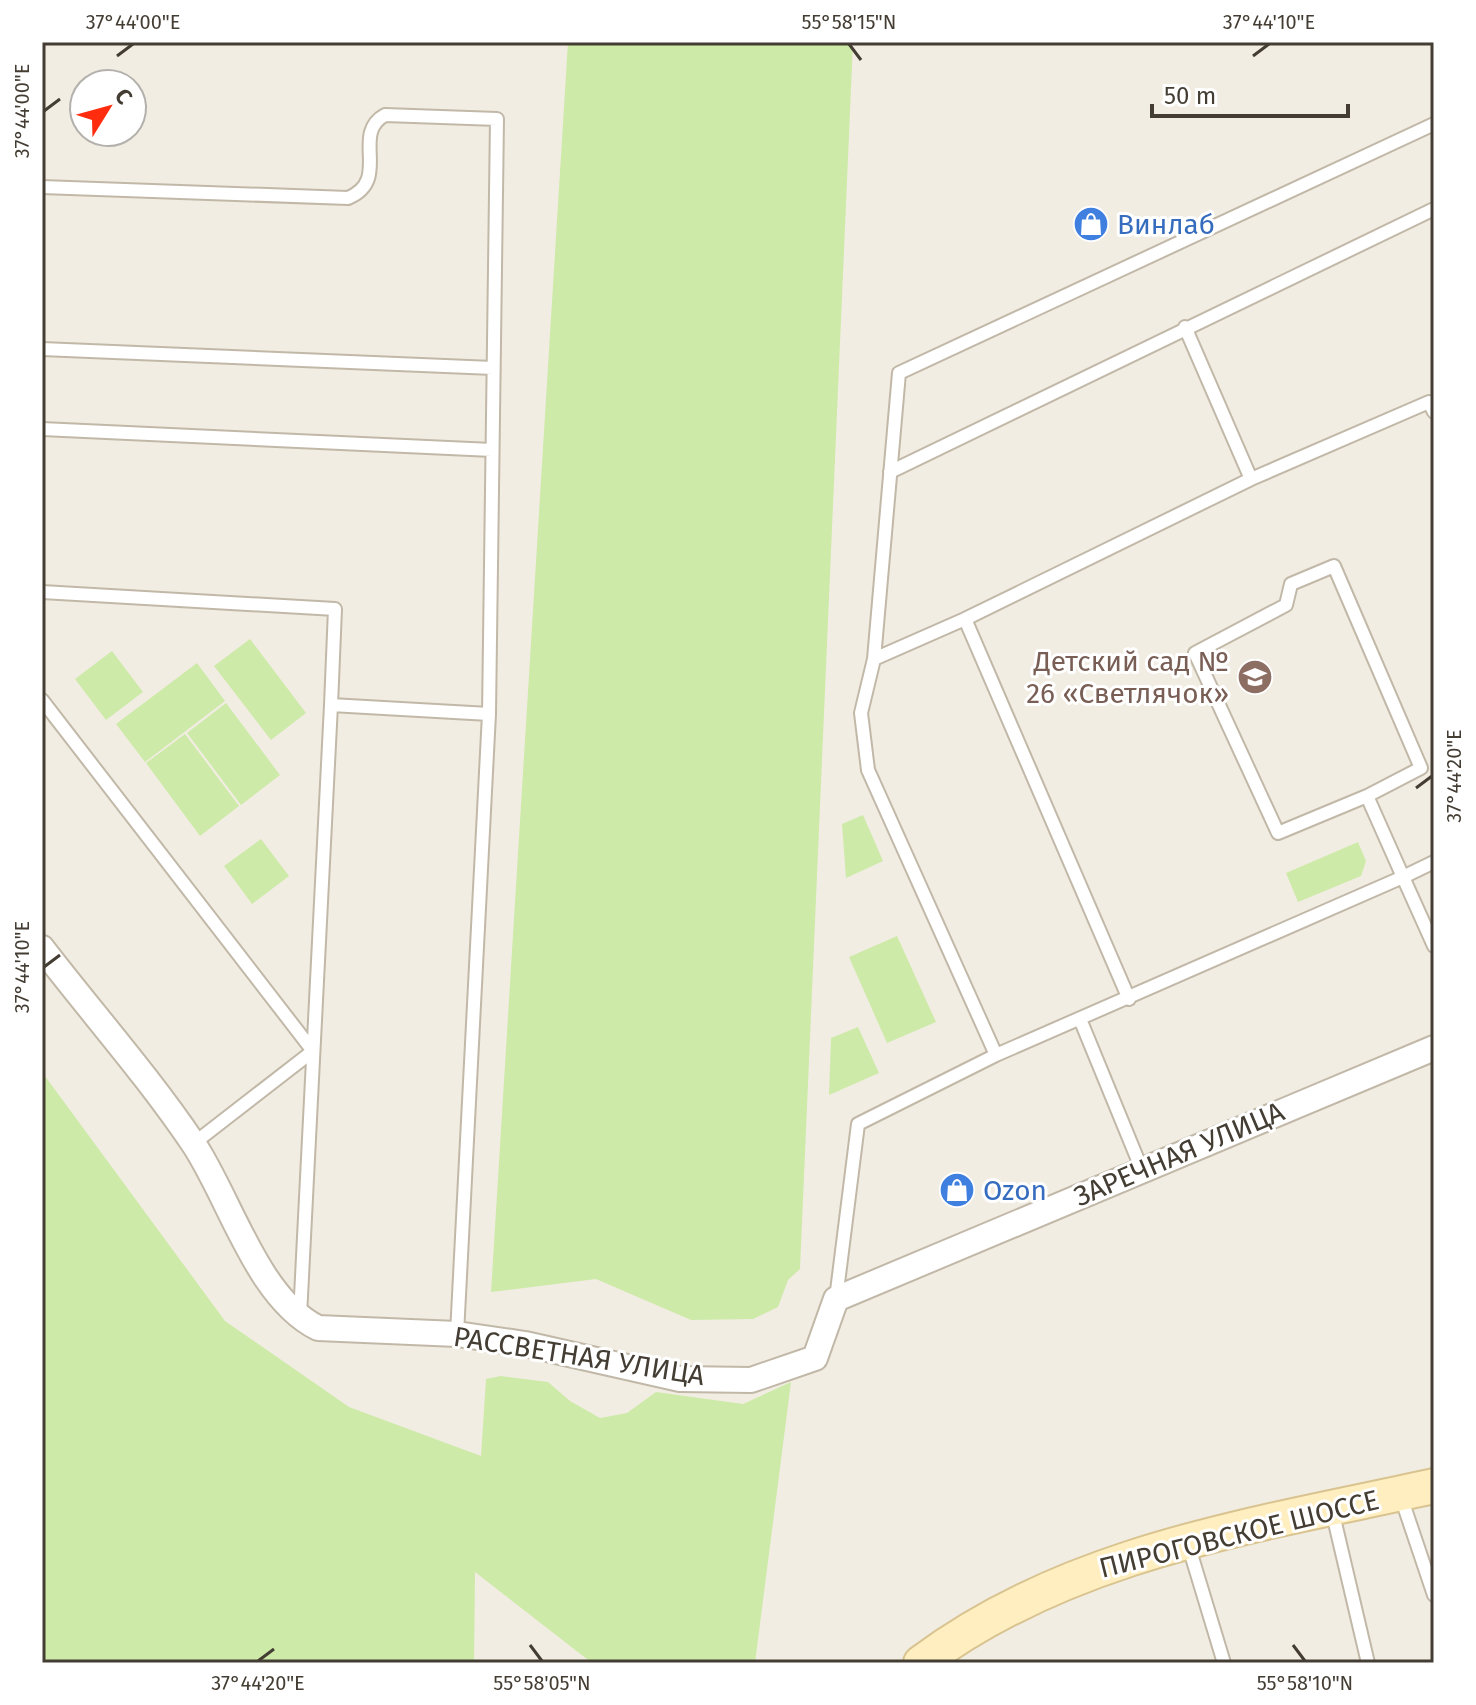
<svg xmlns="http://www.w3.org/2000/svg" width="1476" height="1705" viewBox="0 0 1476 1705" font-family="'Fira Sans',sans-serif">
	<rect width="100%" height="100%" fill="#f2ede2"/>
	<path fill="#cdeaa8" d="M568,42H853L800,1269L788,1280L778,1307L753,1319L691,1320L596,1279L491,1292Z
		M250,639L306,713L271,740L214,666Z
		M112,651L143,692L106,720L75,679Z
		M197,663L225,701L145,762L116,724Z
		M226,703L280,775L241,805L187,733Z
		M185,734L239,806L200,836L146,763Z
		M863,815L883,861L846,878L842,824Z
		M261,839L289,876L252,904L224,866Z
		M1358,842L1366,861L1361,876L1298,902L1286,873Z
		M897,936L936,1022L887,1043L849,957Z
		M858,1027L879,1073L829,1095L831,1038Z
		M42,1072L225,1321L349,1407L481,1456L486,1379L501,1376L548,1382L570,1401L600,1418L627,1413L656,1392L743,1404L791,1382L755,1663H592L475,1572L474,1663H42Z"/>
	<g fill="none" stroke-linecap="round" stroke-linejoin="round">
		<defs>
			<path id="service" d="M42,187L348,198C392,180 350,134 385,115L497,119L489,714
				M42,349L493,368
				M42,429L492,450
				M890,472L1434,209
				M1251,479L1429,402L1434,412
				M42,592L335,609L331,705
				M965,619L1251,479L1185,327
				M874,659L899,373L1434,124
				M42,700L313,1051L193,1144
				M1367,796L1421,768L1334,566L1291,584L1286,605L1195,653L1278,833L1367,796L1403,877L1434,862
				M1080,1019L1142,1170
				M996,1055L868,770L861,713L874,659L965,619L1129,999
				M836,1299L858,1124L996,1055L1403,877L1434,946
				M300,1316L331,705L489,714L457,1334
				M1401,1497L1434,1595
				M1332,1510L1368,1663
				M1188,1544L1224,1663"/>
			<path id="minor" d="M42,948C92,1013 147,1075 193,1143C230,1198 257,1298 318,1328L457,1334L525,1344L680,1379L751,1380L815,1358L836,1299L1434,1048"/>
			<path id="secondary" d="M921,1663C1070,1551 1258,1525 1434,1486"/>
		</defs>
		<use href="#service" stroke="#c1b8a8" stroke-width="16"/>
		<use href="#minor" stroke="#c1b8a8" stroke-width="28"/>
		<use href="#secondary" stroke="#d9c491" stroke-width="38"/>
		<use href="#service" stroke="#fff" stroke-width="12"/>
		<use href="#minor" stroke="#fff" stroke-width="24"/>
		<use href="#secondary" stroke="#ffefc0" stroke-width="34"/>
	</g>
	<path fill="none" stroke="#443d33" stroke-width="3" d="M849,44L861,60M117,56L133,44M1253,56L1269,44M44,111L60,99M1416,788L1432,776M44,967L60,955M530,1645L542,1661M1293,1645L1305,1661M258,1661L274,1649"/>
	<defs>
		<symbol id="shop-disc" viewBox="-11 -11 22 22"><circle r="9.5" fill="#3f7fe0" stroke="#fff"/><path d="M-5-2.5h2.3a2.7 3.5 0 0 1 5.4 0H5L5.5 6h-11ZM-1.5-2.5h3a1.5 2.3 0 0 0-3 0Z" fill="#fff"/></symbol>
		<symbol id="school-disc" viewBox="-11 -11 22 22"><circle r="9.5" fill="#8d6e63" stroke="#fff"/><path d="M0-5L7-2L0 1L-7-2ZM-4 1L0 2.5L4 1V4Q0 6-4 4Z" fill="#fff"/></symbol>
	</defs>
	<g fill-rule="evenodd">
		<use href="#shop-disc" x="1071" y="204" width="40" height="40"/>
		<use href="#school-disc" x="1235" y="657" width="40" height="40"/>
		<use href="#shop-disc" x="937" y="1170" width="40" height="40"/>
	</g>
	<g text-anchor="middle" dominant-baseline="central" stroke-width="6" stroke-linejoin="round" paint-order="stroke">
		<g font-size="28" fill="#366cbe" stroke="#fff" text-anchor="start">
			<text x="1117" y="224">Винлаб</text>
			<text x="983" y="1190">Ozon</text>
		</g>
		<g font-size="28" fill="#785e54" stroke="#fff" text-anchor="end">
			<text x="1229" y="661">Детский сад №<tspan x="1229" dy="32">26 «Светлячок»</tspan></text>
		</g>
		<g font-size="28" fill="#443d33" stroke="#fff">
			<text transform="translate(1179 1154) rotate(-23)">ЗАРЕЧНАЯ УЛИЦА</text>
			<text transform="translate(579 1356) rotate(9)">РАССВЕТНАЯ УЛИЦА</text>
			<text transform="translate(1239 1534) rotate(-14)">ПИРОГОВСКОЕ ШОССЕ</text>
		</g>
	</g>
	<rect width="1476" height="1705" fill="none" stroke="#ffffff" stroke-width="88"/>
	<g transform="translate(108 108) rotate(53)"><circle r="38" fill="#ffffff" stroke="#b4b1ad" stroke-width="2"/>
	<path d="M0-6L14 30L0 20L-14 30Z" fill="#ff2d0d"/>
	<text y="-12" font-size="22" font-weight="bold" text-anchor="middle" fill="#443d33">С</text>
	</g>
	<path d="M1152 104v12h196v-12" fill="none" stroke="#443d33" stroke-width="4"/>
	<text x="1164" y="104" font-size="24" fill="#443d33" stroke="#ffffff" stroke-width="6" paint-order="stroke">50 m</text>
	<rect x="44" y="44" width="1388" height="1617" fill="none" stroke="#443d33" stroke-width="3"/>
	<g font-size="20" text-anchor="middle" fill="#443d33">
		<text x="133" y="29">37°44'00"E</text>
		<text x="849" y="29">55°58'15"N</text>
		<text x="1269" y="29">37°44'10"E</text>
		<text transform="translate(22 111) rotate(-90)" y="7">37°44'00"E</text>
		<text transform="translate(1454 776) rotate(-90)" y="7">37°44'20"E</text>
		<text transform="translate(22 967) rotate(-90)" y="7">37°44'10"E</text>
		<text x="258" y="1690">37°44'20"E</text>
		<text x="542" y="1690">55°58'05"N</text>
		<text x="1305" y="1690">55°58'10"N</text>
	</g>
</svg>
